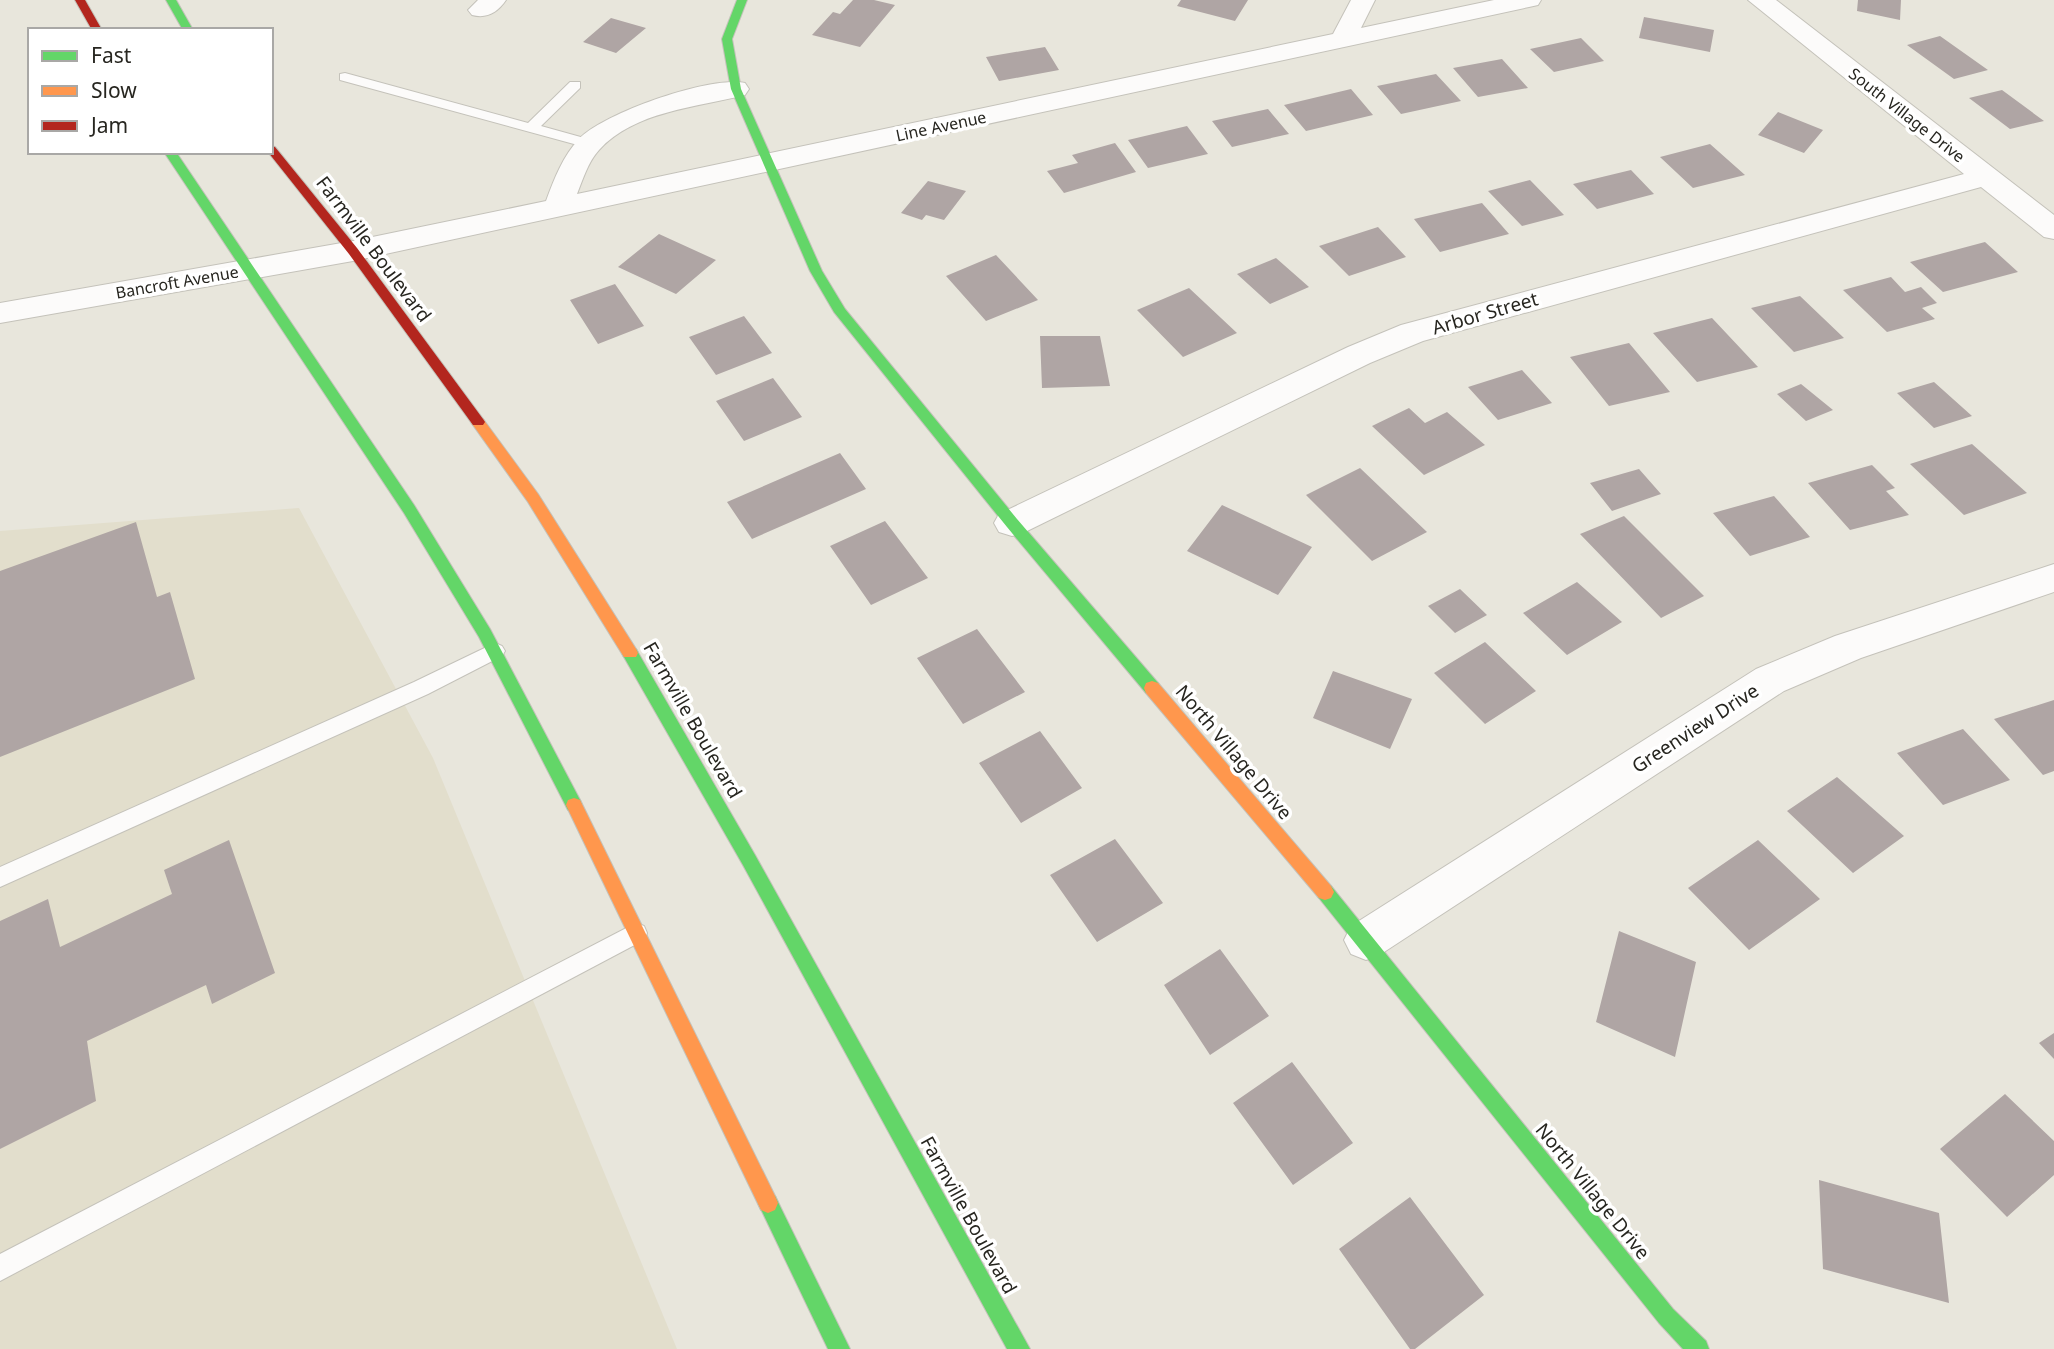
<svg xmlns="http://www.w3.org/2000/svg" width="2054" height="1349" viewBox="0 0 2054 1349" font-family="'Noto Sans',sans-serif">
	<rect width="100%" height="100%" fill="#e8e6dc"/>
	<path fill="#e2decc" d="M299,508L433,758L677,1349H0V531Z"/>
	<path fill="#afa5a4" d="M853,0H874L895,5L860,47L812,35L833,12L840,14Z
		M1181,0H1248L1235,21L1177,6Z
		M1858,0H1901L1900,20L1857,11Z
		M1644,17L1714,30L1710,52L1639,38Z
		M611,18L646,28L616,53L583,42Z
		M1940,36L1988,70L1954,79L1907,45Z
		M1581,38L1604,61L1554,72L1530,49Z
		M1045,47L1059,70L999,81L986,57Z
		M1502,59L1528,88L1478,97L1453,68Z
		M1436,74L1461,101L1401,114L1377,86Z
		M1351,89L1373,115L1306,131L1284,105Z
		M2002,90L2044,121L2010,129L1969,98Z
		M1268,109L1289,134L1232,147L1212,121Z
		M1778,112L1823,130L1804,153L1758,135Z
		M1187,126L1208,154L1148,168L1128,140Z
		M1115,143L1136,172L1064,193L1047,171L1078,163L1072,155Z
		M1710,144L1745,175L1693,188L1660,157Z
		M1631,170L1654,194L1597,209L1573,184Z
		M1530,180L1564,215L1522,226L1488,191Z
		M928,181L966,191L944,220L926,215L922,220L901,213Z
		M1482,203L1509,234L1440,252L1414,219Z
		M1378,227L1406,257L1349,276L1319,246Z
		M659,234L716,260L676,294L618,267Z
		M1985,242L2018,272L1943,292L1910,262Z
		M996,255L1038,300L986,321L946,276Z
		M1276,258L1309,287L1270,304L1237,274Z
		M1891,277L1905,292L1921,287L1937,303L1922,308L1935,319L1887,332L1843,290Z
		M615,284L644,326L598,344L570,300Z
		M1189,288L1237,333L1183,357L1137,310Z
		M1800,296L1844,338L1794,352L1751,308Z
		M744,316L772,353L716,375L689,337Z
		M1712,318L1758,367L1697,382L1653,333Z
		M1040,336H1100L1110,386L1042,388Z
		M1629,343L1670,392L1609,406L1570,357Z
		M1522,370L1552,403L1498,420L1468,387Z
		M773,378L802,417L744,441L716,401Z
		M1934,382L1972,416L1934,428L1897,393Z
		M1801,384L1833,410L1806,421L1777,394Z
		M1409,408L1425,423L1447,412L1485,445L1424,475L1372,426Z
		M1972,444L2027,493L1964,515L1910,464Z
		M840,453L866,489L752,539L727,502Z
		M1872,465L1895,488L1886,491L1909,515L1850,530L1808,483Z
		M1360,468L1427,532L1372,561L1306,495Z
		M1639,469L1661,494L1612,511L1590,483Z
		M1774,496L1810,537L1750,556L1713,513Z
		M1222,505L1312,547L1278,595L1187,551Z
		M1624,516L1704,596L1661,618L1580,534Z
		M885,521L928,578L871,605L830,546Z
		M136,522L157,597L170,592L195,679L0,757V571Z
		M1577,582L1622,622L1567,655L1523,613Z
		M1460,589L1487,615L1455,633L1428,606Z
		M977,629L1025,692L963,724L917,658Z
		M1485,642L1536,691L1485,724L1434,673Z
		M1333,671L1412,699L1390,749L1313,718Z
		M2054,700V771L2043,775L1994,719Z
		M1963,729L2010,780L1943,805L1897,753Z
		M1040,731L1082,788L1021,823L979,763Z
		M1837,777L1904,836L1853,873L1787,811Z
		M1115,839L1163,903L1097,942L1050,875Z
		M229,840L275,973L212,1004L206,985L87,1041L96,1101L0,1149V921L48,899L60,947L172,894L164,870Z
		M1758,840L1820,899L1749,950L1688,888Z
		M1619,931L1696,962L1675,1057L1596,1022Z
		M1220,949L1269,1016L1210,1055L1164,985Z
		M2054,1033V1059L2039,1043Z
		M1292,1062L1353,1143L1293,1185L1233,1103Z
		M2005,1094L2054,1141V1175L2007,1217L1940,1149Z
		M1819,1180L1939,1213L1949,1303L1823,1269Z
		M1410,1197L1484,1295L1415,1349H1410L1339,1249Z"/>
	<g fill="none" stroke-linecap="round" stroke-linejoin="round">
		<defs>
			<path id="lane" d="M345,73L528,123L570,82H580V88L541,126L595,141L597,144L590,148L585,147L340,80V74Z
				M495,643L502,646L505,651L502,656L428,694L0,887V867L414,682Z
				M636,923L644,926L647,933L644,940L0,1281V1254Z"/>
			<path id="street" d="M478,0H506C498,12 487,19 472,15L468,10Z
				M1351,0H1375L1361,28L1494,0H1541L1538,5L1529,7L353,261L0,323V303L353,241L546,201C554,179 563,156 579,139C603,113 712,75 745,83L749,89L745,95C698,107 634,111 599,150C588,162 583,179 577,194L1333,34Z
				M1748,0H1776L2054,215V239L2044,237L1981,187L1423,341L1370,363L1025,532L1012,536L999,532L994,523L999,514L1348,347L1401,325L1964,174Z
				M2054,564V592L1861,658L1784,691L1381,954L1366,960L1351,954L1344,940L1351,926L1756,669L1835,636Z"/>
			<path id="fast" d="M166,0H176L193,30H183Z
				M737,0H747L732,39L741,89L822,271L845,309L1017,519L1158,683L1160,688L1158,693H1146L1007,527L834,312L810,271L731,89L722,39Z
				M164,152H176L414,505L490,629L580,800L582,805L580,810L574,812L568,810L479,637L404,513Z
				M630,647L636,649L755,855L1030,1349H1007L743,865L624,657L622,653L624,649Z
				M1325,884L1331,886L1673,1309L1706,1341L1709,1349H1683L1659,1323L1319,898L1316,892L1319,886Z
				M768,1193L775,1196L850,1349H828L758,1203L761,1196Z"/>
			<path id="slow" d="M478,417L483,419L538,494L636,649L638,653L636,657H624L528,502L473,425L471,422Z
				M1152,681L1158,683L1331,886L1334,892L1331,898L1325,900L1319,898L1146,693L1144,688L1146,683Z
				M574,798L580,800L775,1196L778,1203L775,1210L768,1213L761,1210L566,805L568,800Z"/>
			<path id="jam" d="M75,0H85L102,30H92Z
				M271,146L275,147L357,248L483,419L485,422L483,425H473L349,254L268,152H271Z"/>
		</defs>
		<use href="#lane" stroke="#c4c2ba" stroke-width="2"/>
		<use href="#street" stroke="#c4c2ba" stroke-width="2"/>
		<use href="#fast" stroke="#c4c2ba" stroke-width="2"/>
		<use href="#slow" stroke="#c4c2ba" stroke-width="2"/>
		<use href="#jam" stroke="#c4c2ba" stroke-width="2"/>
		<use href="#lane" fill="#fcfbfa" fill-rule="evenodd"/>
		<use href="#street" fill="#fcfbfa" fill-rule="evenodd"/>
		<use href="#fast" fill="#63d668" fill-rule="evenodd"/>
		<use href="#slow" fill="#ff974d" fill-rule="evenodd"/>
		<use href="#jam" fill="#b3261e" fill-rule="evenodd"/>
	</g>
	<g text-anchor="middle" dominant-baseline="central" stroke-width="7" stroke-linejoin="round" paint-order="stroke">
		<g font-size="16" fill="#272620" stroke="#fff">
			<text transform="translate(1907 115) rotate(38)">South Village Drive</text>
			<text transform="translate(941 126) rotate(-12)">Line Avenue</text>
			<text transform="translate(177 282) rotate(-10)">Bancroft Avenue</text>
		</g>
		<g font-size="19" fill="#272620" stroke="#fff">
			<text transform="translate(374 249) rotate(53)">Farmville Boulevard</text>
			<text transform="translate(1485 313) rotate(-16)">Arbor Street</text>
			<text transform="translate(693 720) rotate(60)">Farmville Boulevard</text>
			<text transform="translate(1695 728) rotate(-33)">Greenview Drive</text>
			<text transform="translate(1234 752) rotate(50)">North Village Drive</text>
			<text transform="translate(1593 1191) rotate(51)">North Village Drive</text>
			<text transform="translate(969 1215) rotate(61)">Farmville Boulevard</text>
		</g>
	</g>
	<rect x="28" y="28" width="245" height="126" fill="#ffffff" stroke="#a9a8a6" stroke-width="2"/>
	<rect x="42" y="51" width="35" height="10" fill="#63d668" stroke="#a9a8a6" stroke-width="2"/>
	<text x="91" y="63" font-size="21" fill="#272620">Fast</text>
	<rect x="42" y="86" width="35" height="10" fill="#ff974d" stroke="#a9a8a6" stroke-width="2"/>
	<text x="91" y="98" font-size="21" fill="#272620">Slow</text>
	<rect x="42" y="121" width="35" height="10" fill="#b3261e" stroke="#a9a8a6" stroke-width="2"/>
	<text x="91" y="133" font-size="21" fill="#272620">Jam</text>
</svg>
